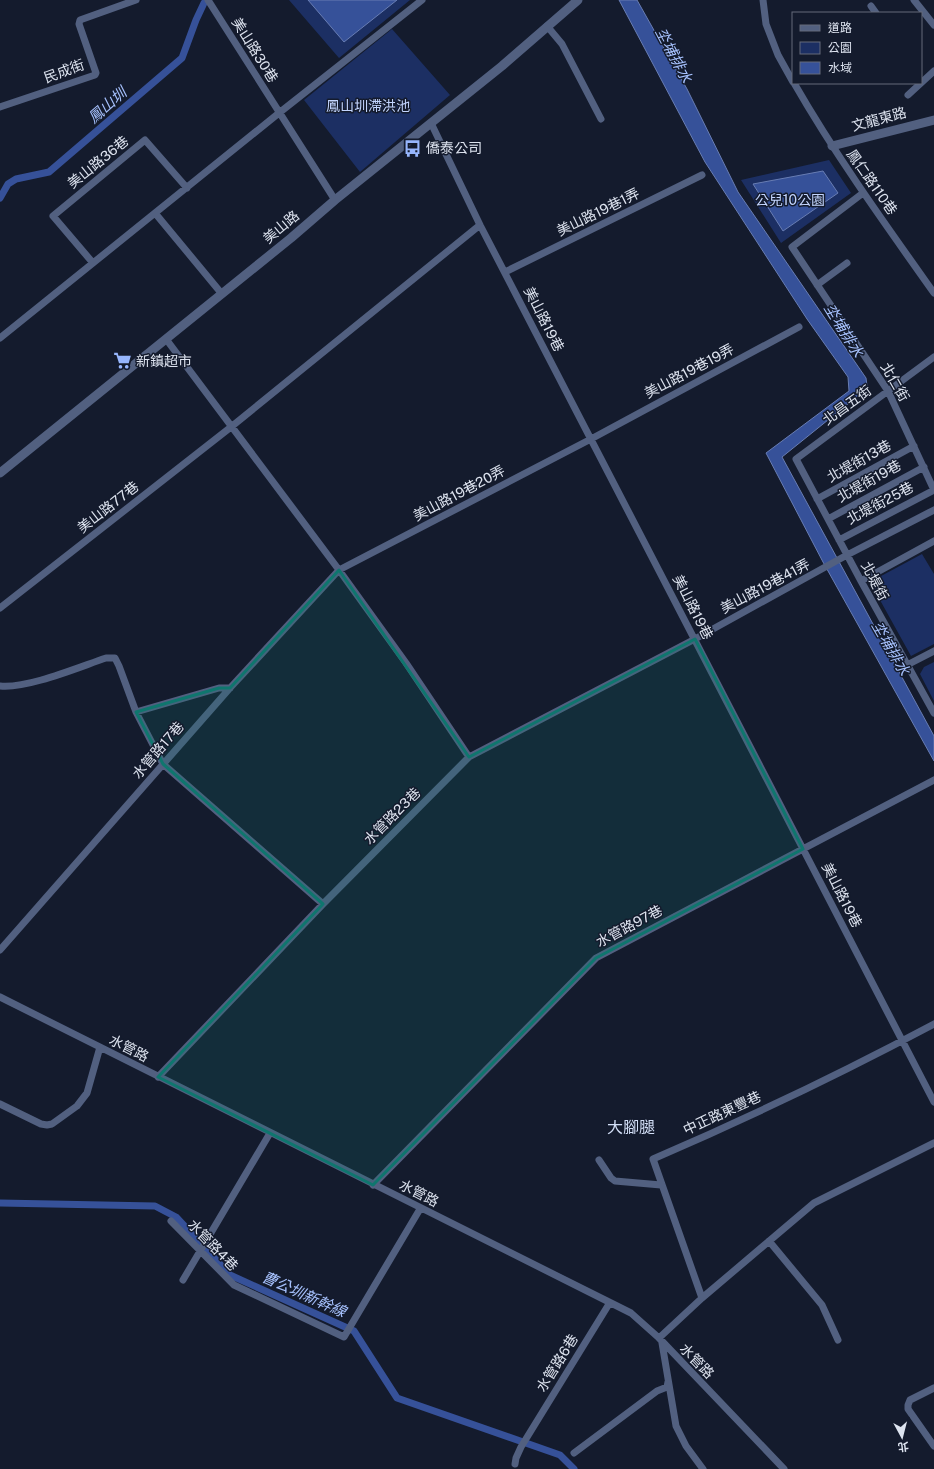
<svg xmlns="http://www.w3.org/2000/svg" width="934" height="1469" viewBox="0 0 934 1469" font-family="'Public Sans','Noto Sans TC',sans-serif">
	<rect width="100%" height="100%" fill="#141b2d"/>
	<path fill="#1c2f63" d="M289,0H410L339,58Z
		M392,29L450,95L360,172L304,100Z
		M829,160L851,193L781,243L741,180Z
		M922,554L934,574V644L911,656L870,582Z
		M934,662V701L920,674L924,667Z"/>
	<path fill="#365199" stroke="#687db3" d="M308,0H397L344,42Z
		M619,0H637L687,89L738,192L866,378L867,386L864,391L782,457L934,736V761L823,562L766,453L849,391L848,377L807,319L705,162Z
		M823,171L838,193L783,231L753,184Z"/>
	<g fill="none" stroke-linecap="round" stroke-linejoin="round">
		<path stroke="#365199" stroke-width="7" d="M0,198L8,184L16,179L49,172L182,58L196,20L204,3
			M0,1203L155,1206L176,1217L230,1275L354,1331L397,1398L560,1455L574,1469"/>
		<path stroke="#526080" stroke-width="7" d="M208,0L335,200
			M763,0L766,24L778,55L793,82
			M914,0L934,25
			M871,6L876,13
			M547,26L562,44L601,119
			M794,83C836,156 885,224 934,293
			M908,95L934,71
			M0,107L95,75L96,73L79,24L80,20L136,0
			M431,123L480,225L934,1102
			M863,193L792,247L888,391L934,490
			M155,213L222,294
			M93,263L53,216L145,140L187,188
			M505,272L702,175
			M817,285L847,263
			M0,338L279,113L422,0
			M166,339L339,570L406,663L469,757
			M934,357L796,459L861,581L934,713
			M817,499L914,446
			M828,519L924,467
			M839,540L934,490
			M861,581L934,541
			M0,608L231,427L480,225
			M907,665L934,651
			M0,686C27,689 79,667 106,658H115L119,666L136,712L163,764L323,904
			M136,712L219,688H230
			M0,950L230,688L339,570L591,439L799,327
			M0,997L631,1313L659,1338L784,1469
			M158,1077L323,904L469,757L695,639L847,555L934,510
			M0,1104L41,1124L47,1125L52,1124L77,1106L87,1093L100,1047
			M599,1160L611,1178L615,1181L661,1185
			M373,1185L596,958L934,780
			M171,1221L234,1285L344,1337L420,1209
			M769,1241L822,1305L838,1340
			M183,1280L270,1133
			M702,1298L814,1203L934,1143
			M659,1338L702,1298L653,1159C748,1118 842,1073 934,1024
			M662,1343L676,1426L686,1446L703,1469
			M934,1388L910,1400L908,1405V1409L934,1446
			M574,1453L657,1391L667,1387L668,1382
			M515,1464L516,1458L521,1447L609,1304"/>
		<path stroke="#526080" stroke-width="9" d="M832,146L934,120
			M0,473L291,238L335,200L502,66L578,0"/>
	</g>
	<path fill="#0f766e" fill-opacity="0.2" stroke="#0f766e" stroke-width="3" stroke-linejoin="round" d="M339,570L469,757L695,639L803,849L596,958L373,1185L158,1077L323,904L163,764L136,712L219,688H230Z"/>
	<defs>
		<symbol id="bus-bare" viewBox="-9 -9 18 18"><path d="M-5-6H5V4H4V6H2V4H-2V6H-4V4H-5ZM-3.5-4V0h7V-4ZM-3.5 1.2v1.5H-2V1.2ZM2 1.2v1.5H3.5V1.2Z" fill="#97b6fd" stroke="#141b2d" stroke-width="2.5" paint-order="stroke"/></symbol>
		<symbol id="supermarket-bare" viewBox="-9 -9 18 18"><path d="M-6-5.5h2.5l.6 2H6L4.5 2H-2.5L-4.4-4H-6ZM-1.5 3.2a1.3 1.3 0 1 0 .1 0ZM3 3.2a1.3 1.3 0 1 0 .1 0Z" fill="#97b6fd" stroke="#141b2d" stroke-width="2.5" paint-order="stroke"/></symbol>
	</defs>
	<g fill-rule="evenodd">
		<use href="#bus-bare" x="400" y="136" width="25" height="25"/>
		<use href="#supermarket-bare" x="110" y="348" width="25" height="25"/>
	</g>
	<g text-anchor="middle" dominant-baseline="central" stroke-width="3" stroke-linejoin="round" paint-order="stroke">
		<g font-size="14" fill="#dde3ef" stroke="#141b2d">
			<text transform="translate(255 50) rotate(58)">美山路30巷</text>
			<text transform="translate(64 71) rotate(-20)">民成街</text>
			<text transform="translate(879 119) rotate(-15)">文龍東路</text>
			<text transform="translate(98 162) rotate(-39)">美山路36巷</text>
			<text transform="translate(872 182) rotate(55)">鳳仁路110巷</text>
			<text transform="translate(598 212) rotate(-26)">美山路19巷1弄</text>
			<text transform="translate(281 227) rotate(-40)">美山路</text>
			<text transform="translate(544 319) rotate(63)">美山路19巷</text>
			<text transform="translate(689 371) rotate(-28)">美山路19巷19弄</text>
			<text transform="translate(895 382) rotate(60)">北仁街</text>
			<text transform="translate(847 405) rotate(-36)">北昌五街</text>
			<text transform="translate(859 461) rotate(-29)">北堤街13巷</text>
			<text transform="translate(869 481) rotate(-29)">北堤街19巷</text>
			<text transform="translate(459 493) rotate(-28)">美山路19巷20弄</text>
			<text transform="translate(880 503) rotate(-28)">北堤街25巷</text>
			<text transform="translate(108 507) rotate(-38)">美山路77巷</text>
			<text transform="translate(875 581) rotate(62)">北堤街</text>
			<text transform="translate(765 586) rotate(-28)">美山路19巷41弄</text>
			<text transform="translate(693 607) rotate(63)">美山路19巷</text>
			<text transform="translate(158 750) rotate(-49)">水管路17巷</text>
			<text transform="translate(392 816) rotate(-45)">水管路23巷</text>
			<text transform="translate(842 895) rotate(63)">美山路19巷</text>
			<text transform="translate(629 926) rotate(-28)">水管路97巷</text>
			<text transform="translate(129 1048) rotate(27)">水管路</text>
			<text transform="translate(722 1113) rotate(-25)">中正路東豐巷</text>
			<text transform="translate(419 1193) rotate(27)">水管路</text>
			<text transform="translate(213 1245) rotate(46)">水管路4巷</text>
			<text transform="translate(697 1361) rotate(46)">水管路</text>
			<text transform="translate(557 1363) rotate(-58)">水管路6巷</text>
		</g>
		<g font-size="14" fill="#c3d5fe" stroke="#141b2d">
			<text x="368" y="106">鳳山圳滯洪池</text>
			<text x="790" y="200">公兒10公園</text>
		</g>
		<g font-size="14" fill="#dde3ef" stroke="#141b2d" text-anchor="start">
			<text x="426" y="148">僑泰公司</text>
			<text x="136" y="361">新鎮超市</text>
		</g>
		<g font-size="15" font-style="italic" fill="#a6c1fd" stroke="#141b2d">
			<text transform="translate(674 55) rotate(62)">坔埔排水</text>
			<text transform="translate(107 105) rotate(-41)">鳳山圳</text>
			<text transform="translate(844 330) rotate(58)">坔埔排水</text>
			<text transform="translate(891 648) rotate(60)">坔埔排水</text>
			<text transform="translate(304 1294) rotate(24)">曹公圳新幹線</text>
		</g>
		<g font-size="16" fill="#d2def6" stroke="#141b2d">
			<text x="631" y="1127">大腳腿</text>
		</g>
	</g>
	<rect x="792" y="12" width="130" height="72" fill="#141b2d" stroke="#646b7b"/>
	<rect x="800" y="25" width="20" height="6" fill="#526080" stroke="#646b7b"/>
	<text x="828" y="32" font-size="12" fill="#dde3ef">道路</text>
	<rect x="800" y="42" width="20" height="12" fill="#1c2f63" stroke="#646b7b"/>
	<text x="828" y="52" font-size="12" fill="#dde3ef">公園</text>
	<rect x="800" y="62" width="20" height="12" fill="#365199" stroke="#646b7b"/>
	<text x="828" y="72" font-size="12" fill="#dde3ef">水域</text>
	<g transform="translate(902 1437) rotate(173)" stroke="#141b2d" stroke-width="3" paint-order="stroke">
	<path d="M0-3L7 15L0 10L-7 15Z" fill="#dde3ef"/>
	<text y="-6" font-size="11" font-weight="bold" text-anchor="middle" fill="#dde3ef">北</text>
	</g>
</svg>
